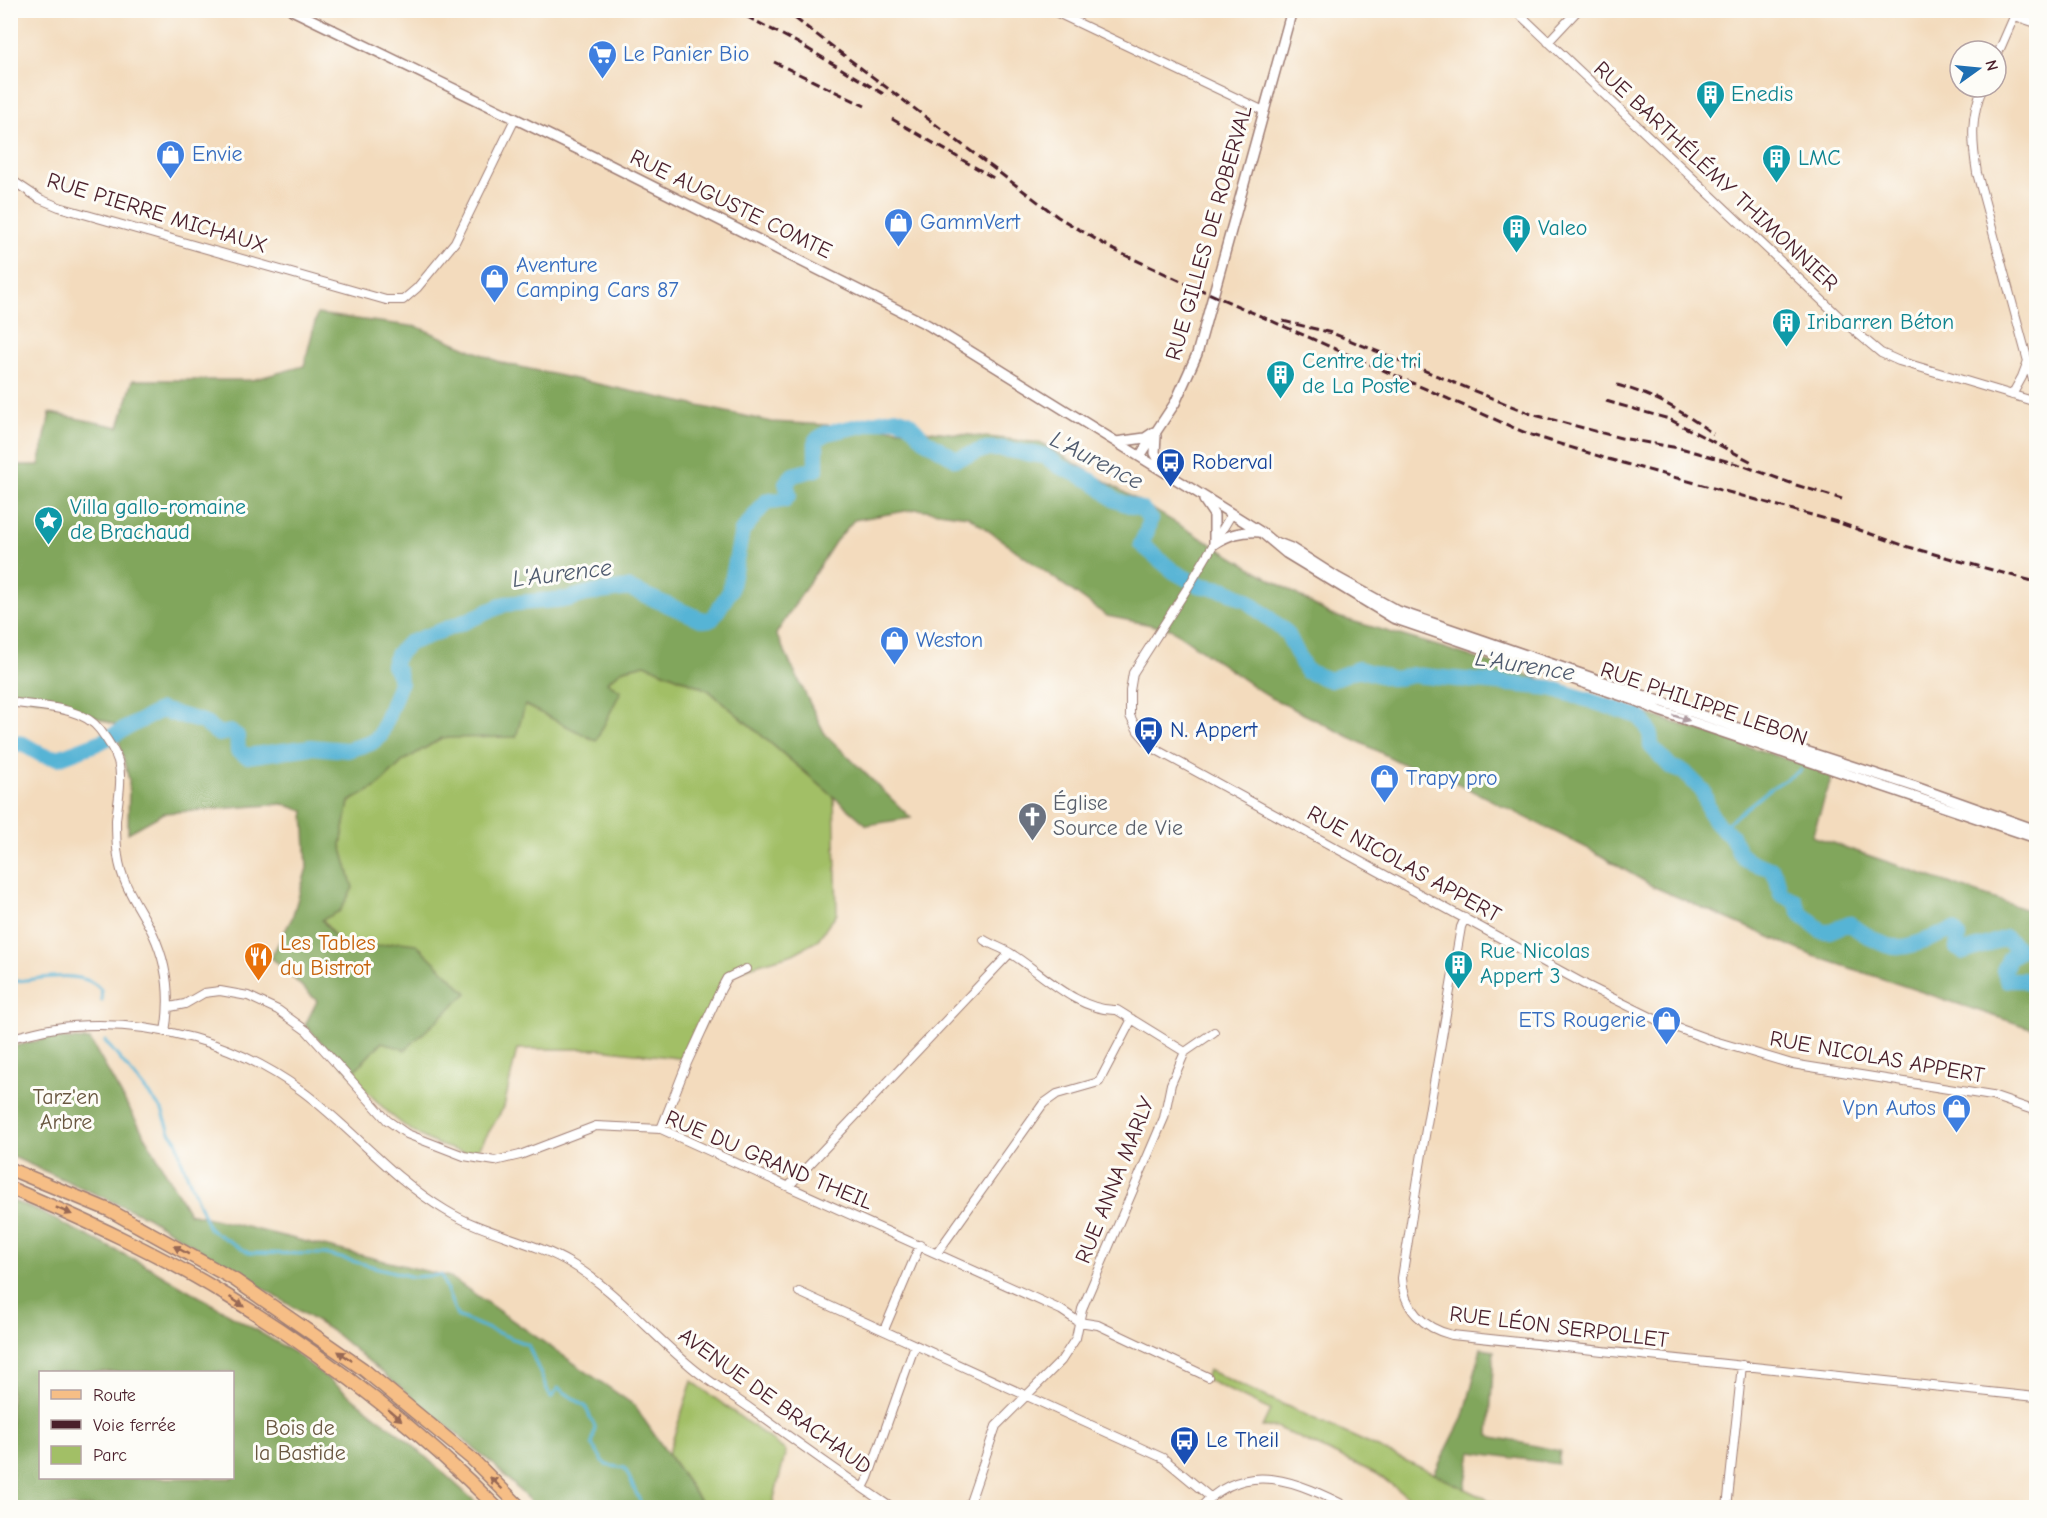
<svg xmlns="http://www.w3.org/2000/svg" width="2047" height="1518" viewBox="0 0 2047 1518" font-family="'Comic Neue',sans-serif">
	<rect width="100%" height="100%" fill="#fdfcf7"/>
	<filter id="ink" filterUnits="userSpaceOnUse"><feTurbulence type="fractalNoise" baseFrequency=".0167" numOctaves="2"/><feDisplacementMap in="SourceGraphic" scale="12" xChannelSelector="R" yChannelSelector="G"/><feConvolveMatrix kernelMatrix="1 2 1 2 8 2 1 2 1" color-interpolation-filters="sRGB"/></filter>
	<filter id="wash" filterUnits="userSpaceOnUse"><feTurbulence type="fractalNoise" baseFrequency=".008" numOctaves="4" result="noise"/><feDisplacementMap in="SourceGraphic" scale="24" xChannelSelector="R" yChannelSelector="G"/><feGaussianBlur stdDeviation="1.35" result="paint"/><feColorMatrix in="noise" values="0 0 0 0 0 0 0 0 0 0 0 0 0 0 0 0 0 1.4 0 .05"/><feComposite in="paint" operator="in"/></filter>
	<g filter="url(#wash)">
		<rect width="100%" height="100%" fill="#f3dbbd"/>
		<path fill="#a2bf66" stroke="#766f48" stroke-width="1.5" d="M645,664L708,690L834,797L837,913L817,941L793,954L732,972L686,1059L600,1049H517L504,1107L475,1155C458,1151 441,1147 426,1139C396,1124 373,1098 351,1074L382,1042L359,954L346,951L322,919L340,911L352,888L341,845L349,802L378,786L403,761L442,738L464,736L525,705L607,682L624,669Z
			M1208,1370L1435,1474L1503,1507L1420,1506L1377,1474L1276,1427H1262L1270,1410L1205,1379Z
			M692,1381L786,1451L773,1502L775,1507H704L668,1454Z"/>
		<path fill="#81a65b" stroke="#666243" stroke-width="1.5" fill-rule="evenodd" d="M317,314L418,327L502,363L772,422L922,430L1041,443L1331,615L1441,647L1833,774L1812,836L2036,913V1030L1811,955L1652,886L1593,851L1435,772L1423,774L1266,695L1171,629L1107,616L968,516L917,509L854,520L835,542L776,634L825,734L911,818L867,825L708,690L645,664L624,669L607,682L621,691L596,741L525,705L516,737L442,738L403,761L378,786L349,802L341,845L353,888L340,911L322,920L346,951L359,954L367,948L400,942L416,944L467,993L405,1050L382,1042L351,1074L305,1025L317,1001L271,957L292,918L307,868L304,811L283,804L164,813L128,833L129,780L115,725L60,702L11,695V465H39L50,413L119,427L133,380H252L304,366Z
			M49,1038L90,1040L189,1213L450,1277L634,1405L704,1507H536L494,1465L332,1331L147,1217L11,1156V1047Z
			M10,1200L36,1210L151,1268L295,1353L407,1440L481,1507H11ZM40,1372H232V1478H40Z
			M1481,1348L1494,1350L1489,1436L1560,1451L1558,1464L1471,1452L1465,1489L1434,1474L1465,1413Z"/>
		<g fill="none" stroke-linecap="round" stroke-linejoin="round">
			<path stroke="#57b4d5" stroke-width="3" d="M1721,828L1770,789L1801,770
				M10,982C36,980 83,967 101,990L102,1000
				M105,1041L162,1110L170,1132L177,1141L181,1159L209,1229L249,1253L325,1254L413,1277L441,1275L457,1316L528,1345L551,1398L558,1388L585,1406L595,1427L592,1445L606,1465L625,1468L643,1508"/>
			<path stroke="#57b4d5" stroke-width="16" d="M10,742L23,744L42,755L58,758L98,743L161,710L203,722L219,734L230,732L237,736L238,751L247,756L311,747L347,750L371,743L380,736L400,683L398,672L393,665L397,655L409,643L462,623L505,604L568,599L586,594L628,588L703,620L712,619L730,591L742,531L767,501L784,500L789,495L786,483L793,475L816,469V440L827,433L895,418L908,422L925,440L956,459L986,449H1002L1045,456L1059,466L1092,481L1115,500L1143,510L1150,519L1147,531L1141,544L1173,571L1198,585L1226,590L1246,600L1287,633L1306,671L1330,680L1358,669L1394,679L1413,675L1551,688L1638,716C1648,725 1651,732 1651,746L1671,767L1684,772L1703,791L1710,813L1718,825L1731,835L1739,852L1747,861L1771,869L1776,876L1781,894L1795,901L1801,914L1822,931H1830L1849,923C1859,931 1882,946 1894,947C1913,948 1935,936 1953,930L1958,936L1957,948L1964,952L2006,938L2019,950L2009,959L2004,970L2007,980H2023L2036,984"/>
		</g>
	</g>
	<g filter="url(#ink)">
		<g fill="none" stroke-linecap="round" stroke-linejoin="round">
			<defs>
				<path id="minor" d="M1051,10L1264,111
					M1515,10L1850,327L1881,353L1899,361L2036,402
					M2015,16L2036,23
					M1548,42L1578,10
					M1996,58L2017,10
					M1983,87C1970,116 1972,142 1977,173L2036,391
					M10,179L40,199L59,207L386,300H403L417,288L455,242L515,119
					M2012,395L2022,377L2028,361
					M1231,515L1190,584L1133,673L1130,691V716L1138,731L1153,748L1586,985L1661,1022L1711,1040L1792,1064L1992,1096L2036,1111
					M10,702C37,707 81,705 100,730C106,738 115,751 118,761C123,779 118,801 116,820C116,832 116,844 118,856C122,887 140,907 153,934C168,966 171,998 165,1032
					M1465,918L1461,927L1424,1141L1402,1278C1403,1308 1423,1328 1452,1335L2036,1397
					M170,1007L185,1004L204,993L220,991L248,996L278,1010L307,1031L387,1120L407,1134L464,1156L495,1161L520,1155L596,1126L661,1129L1061,1310L1079,1322L1098,1325L1208,1377
					M10,1038C30,1034 51,1027 72,1026C153,1020 236,1042 302,1091C352,1128 391,1178 445,1210C484,1234 531,1240 570,1263C614,1289 648,1331 688,1364C707,1381 730,1394 751,1409C798,1443 844,1476 892,1508
					M1185,1052L1214,1032
					M661,1129L687,1063L721,989L727,978L746,969
					M789,1186L1010,953
					M937,1253L1043,1104L1057,1094L1099,1082L1132,1019
					M799,1292L1163,1458L1210,1497
					M884,1330L920,1245
					M863,1488L868,1478L915,1345
					M968,1508L996,1426L1061,1361L1076,1338L1082,1309L1164,1118L1171,1084L1185,1052L1117,1010C1078,1012 1041,972 1010,953C1002,948 992,945 984,940
					M1200,1508C1246,1457 1298,1482 1350,1508
					M1727,1508L1742,1365"/>
				<path id="tertiary" d="M292,10L600,160L928,325L1261,532L1286,553L1393,618L1634,700L1660,711L2036,838
					M1156,436L1155,453L1165,471
					M1116,442L1145,438L1154,432
					M1140,456L1175,403L1197,354L1292,10
					M1204,500L1214,515V544
					M1278,543L1291,548L1338,578L1398,611L1805,751L1913,786L2036,830
					M1214,544C1229,534 1242,531 1260,532"/>
				<path id="primary" d="M10,1169L109,1210L235,1280L363,1369L472,1459L521,1508
					M10,1188C83,1219 158,1253 226,1295C324,1355 416,1426 497,1508"/>
			</defs>
			<use href="#minor" stroke="#9e7d74" stroke-width="10"/>
			<use href="#tertiary" stroke="#9e7d74" stroke-width="12"/>
			<use href="#primary" stroke="#9e7d74" stroke-width="15"/>
			<use href="#minor" stroke="#fff" stroke-width="8"/>
			<use href="#tertiary" stroke="#fff" stroke-width="9"/>
			<use href="#primary" stroke="#f6be86" stroke-width="12"/>
			<path stroke="#4a1f2b" stroke-width="3" stroke-dasharray="9 4.5" stroke-linecap="butt" d="M734,10L798,43L887,96
				M784,10L1058,217L1114,250L1181,281L1528,434L1608,459L1837,522L1905,546L2036,582
				M774,62L865,106
				M892,119L997,180
				M1283,321L1332,333L1531,414L1621,438L1684,449L1744,466L1796,485L1842,499
				M1617,385C1656,396 1681,410 1713,434
				M1606,401L1669,419L1754,463"/>
		</g>
		<defs><path id="oneway-solid" d="M-6-.8H1V-3.2L6.5 0L1 3.2V.8H-6Z" transform="scale(1.5)"/></defs>
		<use fill="#ae9aa0" href="#oneway-solid" transform="translate(1681 718) rotate(18)"/>
		<g fill="#976754">
			<use href="#oneway-solid" transform="translate(64 1211) rotate(24)"/>
			<use href="#oneway-solid" transform="translate(181 1250) rotate(-151)"/>
			<use href="#oneway-solid" transform="translate(237 1302) rotate(34)"/>
			<use href="#oneway-solid" transform="translate(345 1356) rotate(-146)"/>
			<use href="#oneway-solid" transform="translate(395 1415) rotate(40)"/>
			<use href="#oneway-solid" transform="translate(496 1483) rotate(-136)"/>
		</g>
	</g>
	<defs>
		<symbol id="supermarket-pin" viewBox="-11 -11 22 30"><path d="M0 17L-7.5 6A9.5 9.5 0 1 1 7.5 6Z" fill="#3f7fe0" stroke="#fdfcf7"/><path d="M-6-5.5h2.5l.6 2H6L4.5 2H-2.5L-4.4-4H-6ZM-1.5 3.2a1.3 1.3 0 1 0 .1 0ZM3 3.2a1.3 1.3 0 1 0 .1 0Z" fill="#fff"/></symbol>
		<symbol id="building-pin" viewBox="-11 -11 22 30"><path d="M0 17L-7.5 6A9.5 9.5 0 1 1 7.5 6Z" fill="#0f9aa8" stroke="#fdfcf7"/><path d="M-4-6H4V6H1V3H-1V6H-4ZM-2.5-4.3h1.7v1.8h-1.7ZM.8-4.3h1.7v1.8H.8ZM-2.5-1h1.7V.8h-1.7ZM.8-1h1.7V.8H.8Z" fill="#fff"/></symbol>
		<symbol id="shop-pin" viewBox="-11 -11 22 30"><path d="M0 17L-7.5 6A9.5 9.5 0 1 1 7.5 6Z" fill="#3f7fe0" stroke="#fdfcf7"/><path d="M-5-2.5h2.3a2.7 3.5 0 0 1 5.4 0H5L5.5 6h-11ZM-1.5-2.5h3a1.5 2.3 0 0 0-3 0Z" fill="#fff"/></symbol>
		<symbol id="bus-pin" viewBox="-11 -11 22 30"><path d="M0 17L-7.5 6A9.5 9.5 0 1 1 7.5 6Z" fill="#1a4fb4" stroke="#fdfcf7"/><path d="M-5-6H5V4H4V6H2V4H-2V6H-4V4H-5ZM-3.5-4V0h7V-4ZM-3.5 1.2v1.5H-2V1.2ZM2 1.2v1.5H3.5V1.2Z" fill="#fff"/></symbol>
		<symbol id="sight-pin" viewBox="-11 -11 22 30"><path d="M0 17L-7.5 6A9.5 9.5 0 1 1 7.5 6Z" fill="#0f9aa8" stroke="#fdfcf7"/><path d="M0-6L1.8-2.2L6-1.7L2.9 1.2L3.7 5.4L0 3.3L-3.7 5.4L-2.9 1.2L-6-1.7L-1.8-2.2Z" fill="#fff"/></symbol>
		<symbol id="church-pin" viewBox="-11 -11 22 30"><path d="M0 17L-7.5 6A9.5 9.5 0 1 1 7.5 6Z" fill="#6b7280" stroke="#fdfcf7"/><path d="M-1.2-6h2.4v3.5h3.3v2.4h-3.3V6h-2.4V-.1h-3.3v-2.4h3.3Z" fill="#fff"/></symbol>
		<symbol id="restaurant-pin" viewBox="-11 -11 22 30"><path d="M0 17L-7.5 6A9.5 9.5 0 1 1 7.5 6Z" fill="#e8710a" stroke="#fdfcf7"/><path d="M-5-6h1v4h1v-4h1v4h1v-4h1v5L-1.5 .5V6h-2V.5L-5-1ZM5-6V6H3V1.5H1.5Q1.5-4 5-6Z" fill="#fff"/></symbol>
	</defs>
	<g fill-rule="evenodd">
		<use href="#supermarket-pin" x="586" y="38" width="33" height="45"/>
		<use href="#building-pin" x="1694" y="78" width="33" height="45"/>
		<use href="#shop-pin" x="154" y="138" width="33" height="45"/>
		<use href="#building-pin" x="1760" y="142" width="33" height="45"/>
		<use href="#shop-pin" x="882" y="206" width="33" height="45"/>
		<use href="#building-pin" x="1500" y="212" width="33" height="45"/>
		<use href="#shop-pin" x="478" y="262" width="33" height="45"/>
		<use href="#building-pin" x="1770" y="306" width="33" height="45"/>
		<use href="#building-pin" x="1264" y="358" width="33" height="45"/>
		<use href="#bus-pin" x="1154" y="446" width="33" height="45"/>
		<use href="#sight-pin" x="32" y="504" width="33" height="45"/>
		<use href="#shop-pin" x="878" y="624" width="33" height="45"/>
		<use href="#bus-pin" x="1132" y="714" width="33" height="45"/>
		<use href="#shop-pin" x="1368" y="762" width="33" height="45"/>
		<use href="#church-pin" x="1016" y="800" width="33" height="45"/>
		<use href="#restaurant-pin" x="242" y="940" width="33" height="45"/>
		<use href="#building-pin" x="1442" y="948" width="33" height="45"/>
		<use href="#shop-pin" x="1650" y="1004" width="33" height="45"/>
		<use href="#shop-pin" x="1940" y="1092" width="33" height="45"/>
		<use href="#bus-pin" x="1168" y="1424" width="33" height="45"/>
	</g>
	<g text-anchor="middle" dominant-baseline="central" stroke-width="6" stroke-linejoin="round" paint-order="stroke">
		<g font-size="22" fill="#366cbe" stroke="#fdfcf7" text-anchor="start">
			<text x="623" y="54">Le Panier Bio</text>
			<text x="192" y="154">Envie</text>
			<text x="920" y="222">GammVert</text>
			<text x="516" y="265">Aventure<tspan x="516" dy="25">Camping Cars 87</tspan></text>
			<text x="916" y="640">Weston</text>
			<text x="1406" y="778">Trapy pro</text>
			<text x="1646" y="1020" text-anchor="end">ETS Rougerie</text>
			<text x="1936" y="1108" text-anchor="end">Vpn Autos</text>
		</g>
		<g font-size="22" fill="#0d838f" stroke="#fdfcf7" text-anchor="start">
			<text x="1731" y="94">Enedis</text>
			<text x="1798" y="158">LMC</text>
			<text x="1538" y="228">Valeo</text>
			<text x="1807" y="322">Iribarren Béton</text>
			<text x="1302" y="361">Centre de tri<tspan x="1302" dy="25">de La Poste</tspan></text>
			<text x="70" y="507">Villa gallo-romaine<tspan x="70" dy="25">de Brachaud</tspan></text>
			<text x="1480" y="951">Rue Nicolas<tspan x="1480" dy="25">Appert 3</tspan></text>
		</g>
		<g font-size="22" fill="#4a1f2b" stroke="#fdfcf7">
			<text transform="translate(1716 176) rotate(43)">RUE BARTHÉLÉMY THIMONNIER</text>
			<text transform="translate(731 204) rotate(26)">RUE AUGUSTE COMTE</text>
			<text transform="translate(157 213) rotate(17)">RUE PIERRE MICHAUX</text>
			<text transform="translate(1209 233) rotate(-74)">RUE GILLES DE ROBERVAL</text>
			<text transform="translate(1704 704) rotate(19)">RUE PHILIPPE LEBON</text>
			<text transform="translate(1404 864) rotate(29)">RUE NICOLAS APPERT</text>
			<text transform="translate(1877 1057) rotate(10)">RUE NICOLAS APPERT</text>
			<text transform="translate(769 1160) rotate(23)">RUE DU GRAND THEIL</text>
			<text transform="translate(1115 1180) rotate(-68)">RUE ANNA MARLY</text>
			<text transform="translate(1559 1327) rotate(7)">RUE LÉON SERPOLLET</text>
			<text transform="translate(775 1401) rotate(36)">AVENUE DE BRACHAUD</text>
		</g>
		<g font-size="22" fill="#164399" stroke="#fdfcf7" text-anchor="start">
			<text x="1192" y="462">Roberval</text>
			<text x="1170" y="730">N. Appert</text>
			<text x="1206" y="1440">Le Theil</text>
		</g>
		<g font-size="22" fill="#5b616d" stroke="#fdfcf7" text-anchor="start">
			<text x="1053" y="803">Église<tspan x="1053" dy="25">Source de Vie</tspan></text>
		</g>
		<g font-size="22" fill="#c56008" stroke="#fdfcf7" text-anchor="start">
			<text x="280" y="943">Les Tables<tspan x="280" dy="25">du Bistrot</tspan></text>
		</g>
		<g font-size="22" fill="#695740" stroke="#fdfcf7">
			<text x="66" y="1097">Tarz'en<tspan x="66" dy="25">Arbre</tspan></text>
			<text x="300" y="1428">Bois de<tspan x="300" dy="25">la Bastide</tspan></text>
		</g>
		<g font-size="24" font-style="italic" fill="#4f5b6f" stroke="#fdfcf7">
			<text transform="translate(1097 460) rotate(27)">L'Aurence</text>
			<text transform="translate(562 573) rotate(-7)">L'Aurence</text>
			<text transform="translate(1525 665) rotate(9)">L'Aurence</text>
		</g>
	</g>
	<rect width="2047" height="1518" fill="none" stroke="#fdfcf7" stroke-width="36"/>
	<rect x="39" y="1371" width="195" height="108" fill="#fdfcf7" stroke="#b5a4a5" stroke-width="1.5"/>
	<rect x="51" y="1390" width="30" height="9" fill="#f6be86" stroke="#b5a4a5" stroke-width="1.5"/>
	<text x="93" y="1401" font-size="18" fill="#4a1f2b">Route</text>
	<rect x="51" y="1420" width="30" height="9" fill="#4a1f2b" stroke="#b5a4a5" stroke-width="1.5"/>
	<text x="93" y="1431" font-size="18" fill="#4a1f2b">Voie ferrée</text>
	<rect x="51" y="1446" width="30" height="18" fill="#a2bf66" stroke="#b5a4a5" stroke-width="1.5"/>
	<text x="93" y="1461" font-size="18" fill="#4a1f2b">Parc</text>
	<g transform="translate(1978 69) rotate(75)"><circle r="28" fill="#fdfcf7" stroke="#b5a4a5" stroke-width="1.5"/>
	<path d="M0-4.5L10 22L0 15L-10 22Z" fill="#1f6fb2"/>
	<text y="-9" font-size="16" font-weight="bold" text-anchor="middle" fill="#4a1f2b">N</text>
	</g>
</svg>
